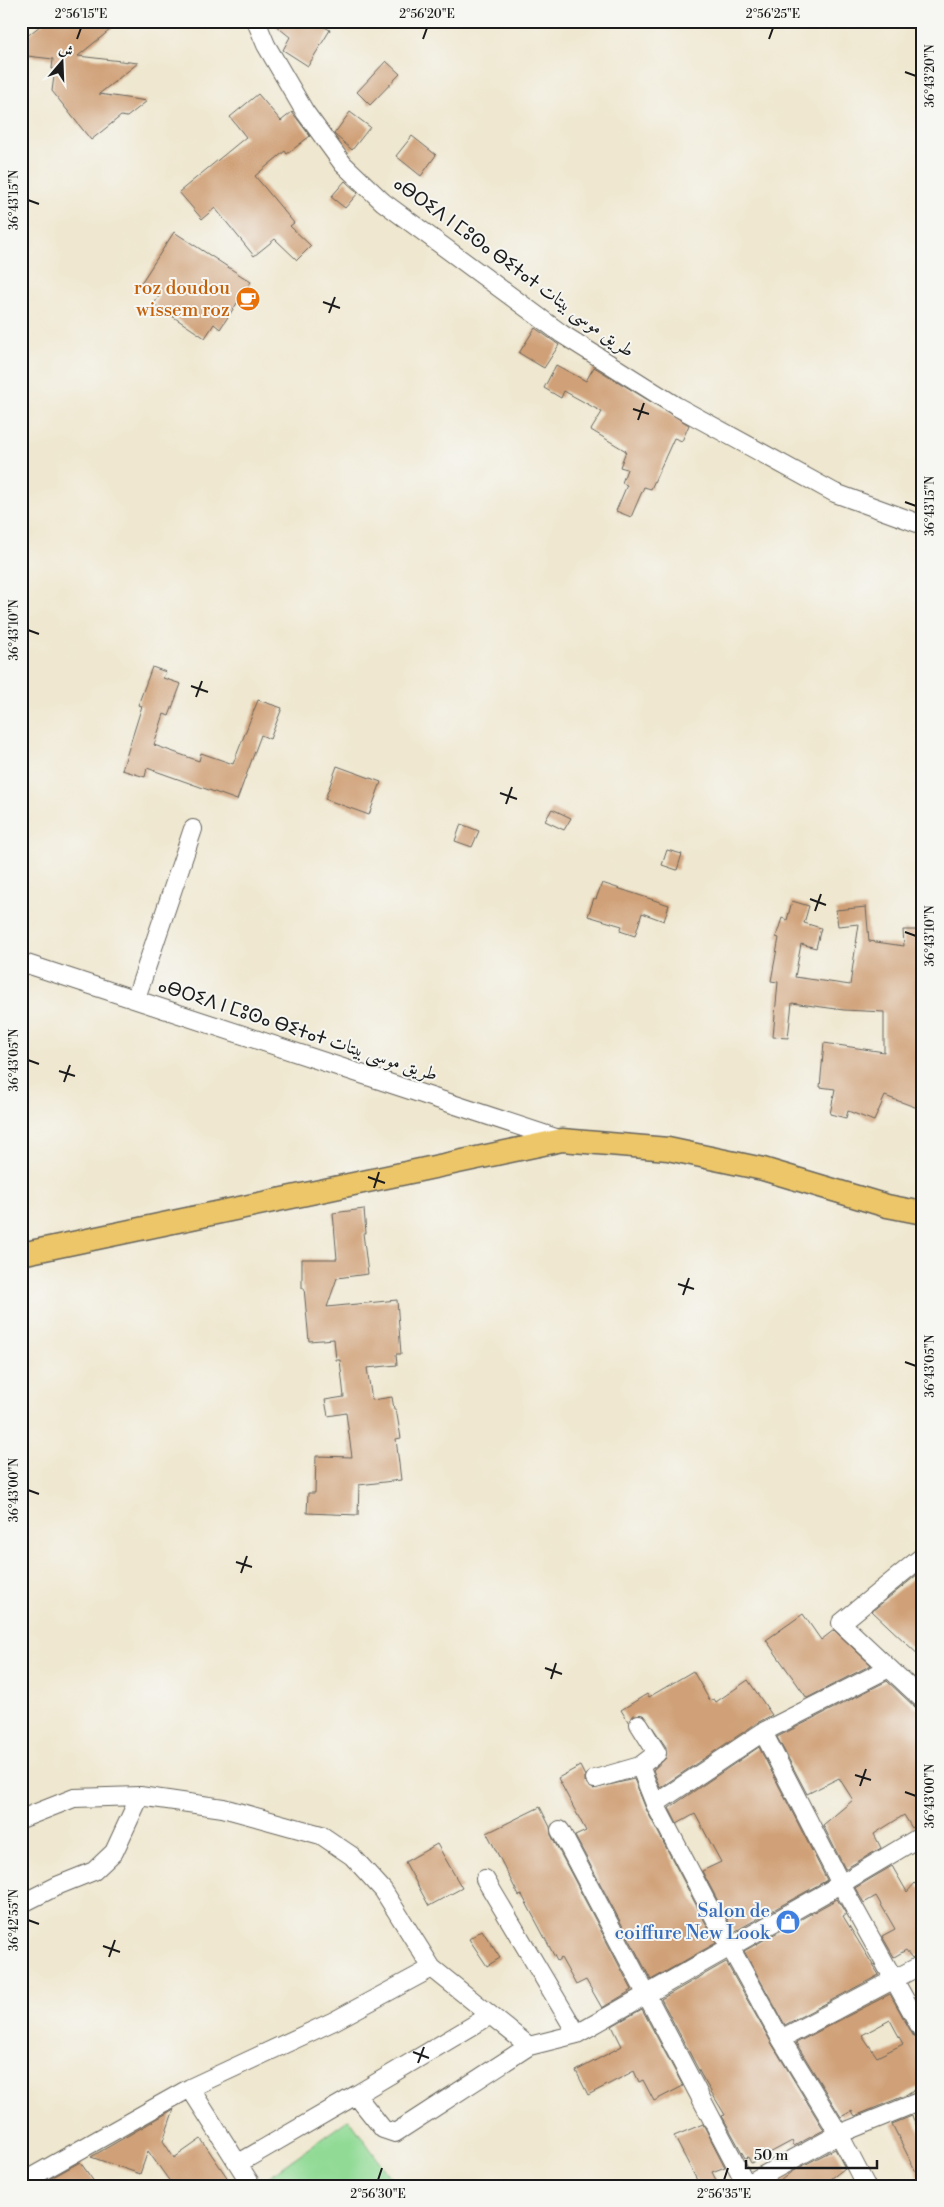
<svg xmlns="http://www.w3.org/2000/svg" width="944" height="2207" viewBox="0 0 944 2207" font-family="'Libre Bodoni',Amiri,'Noto Sans Tifinagh',serif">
	<rect width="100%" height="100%" fill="#f6f6f2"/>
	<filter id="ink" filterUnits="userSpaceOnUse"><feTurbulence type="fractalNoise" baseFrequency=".02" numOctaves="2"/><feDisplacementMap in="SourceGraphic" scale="10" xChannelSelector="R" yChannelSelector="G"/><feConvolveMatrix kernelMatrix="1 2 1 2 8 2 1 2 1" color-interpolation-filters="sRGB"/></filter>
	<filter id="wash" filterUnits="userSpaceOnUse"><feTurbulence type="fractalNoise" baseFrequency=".0096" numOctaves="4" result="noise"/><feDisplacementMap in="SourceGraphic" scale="20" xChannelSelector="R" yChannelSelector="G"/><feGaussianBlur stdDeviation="1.12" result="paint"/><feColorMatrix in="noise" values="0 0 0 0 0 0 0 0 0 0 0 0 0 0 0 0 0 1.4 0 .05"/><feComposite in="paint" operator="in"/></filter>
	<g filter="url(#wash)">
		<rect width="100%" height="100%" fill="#efe7cf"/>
		<path fill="#91da95" stroke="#567b58" d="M349,2119L397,2186H257V2185Z"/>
		<g id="blocks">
			<path fill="#d0a178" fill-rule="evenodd" d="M46,21H121L78,56L138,63L99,94L147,101L127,117L121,116L91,140L52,91L55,69H52L53,59L27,56L21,49V41Z
				M270,21H314L330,30L308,66L283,50L290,37Z
				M386,61L400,74L370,105L357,92Z
				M258,94L281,121L292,112L310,136L287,154L285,151L255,176L294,223L290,226L311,246L297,260L275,239L254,256L215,208L202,219L179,192L246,137L230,117Z
				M350,112L370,127L352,150L334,134Z
				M412,136L436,155L421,176L396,156Z
				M345,181L358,193L345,208L331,197Z
				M174,232L251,282L220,329L214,324L205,338L154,304L159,296L141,283Z
				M535,328L559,345L544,368L519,353Z
				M556,365L586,381L594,367L689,425L682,441L674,438L651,489L644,487L631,517L616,511L627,485L622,483L627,469L620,467L626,451L591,430L602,412L564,391L561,398L544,388Z
				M152,667L166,672L163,678L181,684L169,716L164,714L154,745L199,761L201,753L233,764L258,700L282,708L270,739L261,735L237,800L147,768L145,777L122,770L142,706L138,705Z
				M337,766L381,782L369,815L325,799Z
				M552,809L571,818L564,830L545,821Z
				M461,824L479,831L472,847L455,841Z
				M667,850L682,854L677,870L662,865Z
				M602,883L669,905L664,921L642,913L635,936L620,931L622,926L588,916L594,898L596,899Z
				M792,901L809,906L804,923L821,928L816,948L801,944L795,977L850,985L859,924L838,926L836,910L866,907L869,941L904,946L903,930H923V1110L885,1096L874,1121L848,1111L846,1118L830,1114L835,1089L820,1087L824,1043L884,1052V1012L844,1010L792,1003L788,1038L773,1037L778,982L771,981L779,938L776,937L782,918L787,920Z
				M364,1209L366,1233H363L368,1274L337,1278L327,1307L397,1300L401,1354H396L397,1365L367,1368L372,1400L392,1397L394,1409H396L401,1438L396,1439L401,1480L359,1485L358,1515L307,1513L308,1493H315L316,1456L352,1457L346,1413L328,1416L325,1400L344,1397L340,1360H336L334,1339L309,1341L304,1288H302V1259H337L333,1213Z
				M923,1570V1659L872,1611Z
				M803,1614L821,1640L834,1630L871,1665L807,1698L766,1640Z
				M693,1671L710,1701L714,1699L716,1702L748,1680L772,1715L757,1723L660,1788L653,1770L666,1758V1747L644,1715H634L629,1723L621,1710L647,1694L649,1697Z
				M887,1681L916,1708L923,1710V1821L912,1828L904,1815L874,1834L881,1848L845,1869L823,1825L853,1800L839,1778L807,1794L777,1737Z
				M759,1747L827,1880L734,1932L702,1871L721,1862L695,1814L677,1824L669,1808Z
				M580,1766L585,1776V1782L593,1789L634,1779L646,1809L716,1943L651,1980L575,1836L586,1831L558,1778Z
				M540,1807L550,1827L551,1835L632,1990L602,2008L586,1980L576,1985L561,1958L557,1961L522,1895L519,1896L487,1833Z
				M437,1844L462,1888L429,1906L405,1862Z
				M892,1866L907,1892L915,1883L923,1890V1953L912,1958L906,1950L894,1957L882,1936L895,1929L876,1896L864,1903L855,1888Z
				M837,1899L846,1914L843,1916L879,1975L785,2025L744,1951Z
				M482,1930L500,1958L487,1966L469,1939Z
				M726,1962L772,2044L824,2130L794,2146L792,2141L751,2163L748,2157L745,2158L722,2116L725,2115L704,2080L661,1999Z
				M890,1994L914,2037L923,2043V2084L904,2096L855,2116L852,2111L841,2117L796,2043ZM890,2020L903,2044L877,2057L862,2035Z
				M642,2009L683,2086L654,2101L643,2080L639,2082L634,2071L588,2095L576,2071L622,2046L612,2026Z
				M174,2109L163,2141L174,2158L201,2139L233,2186H173L148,2151L140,2174L91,2157Z
				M912,2116L923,2139V2186L892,2124Z
				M703,2124L725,2167L712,2172L719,2186H700L674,2136Z
				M835,2149L845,2168L822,2186H774L791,2172Z
				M80,2162L97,2186H40L46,2181Z"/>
		</g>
	</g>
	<g filter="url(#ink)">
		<use href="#blocks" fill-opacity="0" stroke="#66635b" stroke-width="1"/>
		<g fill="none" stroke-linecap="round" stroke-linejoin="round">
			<defs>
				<path id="minor" d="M256,21L266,45L305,112L343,164L383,202L562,334L676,406L835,493L923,525
					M21,962L562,1140
					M136,998L193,829
					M923,1556L841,1623L923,1700
					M763,1732L841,1884L923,2032
					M640,1766L655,1804L730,1947L781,2039L839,2134L866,2186
					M595,1779L640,1766L657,1753L639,1724
					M655,1804L763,1732L889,1668
					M21,1819L74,1798L140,1796L223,1808L321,1835L352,1856L383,1890L432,1968L529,2046
					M560,1830L746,2184
					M485,1879L577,2034
					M21,1904L59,1885L94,1871L114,1852L140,1796
					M781,2039L923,1964
					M190,2088L252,2186
					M356,2095L489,2016
					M239,2163L356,2095L383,2129L395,2133L529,2046L577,2034L841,1884L923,1835
					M21,2183L190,2088L334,2021L432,1968
					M744,2186L839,2134L923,2100"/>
				<path id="major" d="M21,1254L562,1140L668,1149L763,1169L887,1206L923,1213"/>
			</defs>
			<use href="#minor" stroke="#66635b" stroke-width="20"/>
			<use href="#major" stroke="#66635b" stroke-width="25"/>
			<use href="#minor" stroke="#fff" stroke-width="18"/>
			<use href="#major" stroke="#ecc669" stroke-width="22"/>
		</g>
	</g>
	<path fill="none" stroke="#1c1c1c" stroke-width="2" d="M77,39L81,28M423,39L427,28M769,39L773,28M905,72L916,76M28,200L39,204M323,302L340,308M329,313L335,297M633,409L649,414M638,420L644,403M905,502L916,506M28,630L39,634M191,686L208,692M196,697L202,681M500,793L517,799M506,804L512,787M810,899L826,905M815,911L821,894M905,932L916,936M28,1060L39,1064M59,1071L75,1076M64,1082L70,1065M368,1177L385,1183M374,1188L379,1172M678,1284L694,1289M683,1295L689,1278M905,1362L916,1366M28,1490L39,1494M236,1562L252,1567M241,1573L247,1556M545,1668L562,1674M551,1679L556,1663M855,1775L871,1780M860,1786L866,1769M905,1792L916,1796M28,1920L39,1924M103,1946L120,1952M109,1957L115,1940M413,2052L429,2058M418,2063L424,2047M378,2180L382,2168M724,2180L728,2168"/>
	<defs>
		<symbol id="cafe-disc" viewBox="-11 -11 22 22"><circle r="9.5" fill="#e8710a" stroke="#f6f6f2"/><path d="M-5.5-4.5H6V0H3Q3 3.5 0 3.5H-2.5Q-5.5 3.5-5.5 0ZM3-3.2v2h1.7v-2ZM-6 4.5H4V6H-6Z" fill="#fff"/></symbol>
		<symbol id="shop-disc" viewBox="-11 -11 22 22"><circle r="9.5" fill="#3f7fe0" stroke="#f6f6f2"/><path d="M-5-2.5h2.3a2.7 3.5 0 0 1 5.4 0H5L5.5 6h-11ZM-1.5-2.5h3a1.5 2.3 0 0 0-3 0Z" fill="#fff"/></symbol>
	</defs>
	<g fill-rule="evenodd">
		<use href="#cafe-disc" x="234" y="285" width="28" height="28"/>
		<use href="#shop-disc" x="774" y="1908" width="28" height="28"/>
	</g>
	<g text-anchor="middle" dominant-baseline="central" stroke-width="4" stroke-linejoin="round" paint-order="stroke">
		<g font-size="19" fill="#1c1c1c" stroke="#f6f6f2">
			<text transform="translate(514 267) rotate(36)">ⴰⴱⵔⵉⴷ ⵏ ⵎⵓⵙⴰ ⴱⵉⵜⴰⵜ طريق موسى بيتات</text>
			<text transform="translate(298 1030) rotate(18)">ⴰⴱⵔⵉⴷ ⵏ ⵎⵓⵙⴰ ⴱⵉⵜⴰⵜ طريق موسى بيتات</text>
		</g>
		<g font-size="19" fill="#c56008" stroke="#f6f6f2" text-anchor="end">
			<text x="230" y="288">roz doudou<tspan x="230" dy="22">wissem roz</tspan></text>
		</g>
		<g font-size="19" fill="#366cbe" stroke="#f6f6f2" text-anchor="end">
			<text x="770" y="1911">Salon de<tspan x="770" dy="22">coiffure New Look</tspan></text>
		</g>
	</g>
	<rect width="944" height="2207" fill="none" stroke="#f6f6f2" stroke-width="55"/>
	<g transform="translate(62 62) rotate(19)" stroke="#f6f6f2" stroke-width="4" paint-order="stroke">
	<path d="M0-4L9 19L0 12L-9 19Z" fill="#1c1c1c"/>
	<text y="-8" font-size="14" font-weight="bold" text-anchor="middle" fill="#1c1c1c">ش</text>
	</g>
	<path d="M746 2160v8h131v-8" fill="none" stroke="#1c1c1c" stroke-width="2.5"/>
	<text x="754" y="2160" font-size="15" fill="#1c1c1c" stroke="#f6f6f2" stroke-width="4" paint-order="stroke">50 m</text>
	<rect x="28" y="28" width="888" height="2152" fill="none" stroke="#1c1c1c" stroke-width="2"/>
	<g font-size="12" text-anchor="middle" fill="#1c1c1c">
		<text x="81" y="18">2°56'15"E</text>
		<text x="427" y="18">2°56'20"E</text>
		<text x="773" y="18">2°56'25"E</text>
		<text transform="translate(930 76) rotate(-90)" y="4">36°43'20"N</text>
		<text transform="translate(14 200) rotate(-90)" y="4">36°43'15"N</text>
		<text transform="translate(930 506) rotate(-90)" y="4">36°43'15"N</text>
		<text transform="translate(14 630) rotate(-90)" y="4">36°43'10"N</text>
		<text transform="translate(930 936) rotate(-90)" y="4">36°43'10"N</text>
		<text transform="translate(14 1060) rotate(-90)" y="4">36°43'05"N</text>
		<text transform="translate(930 1366) rotate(-90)" y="4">36°43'05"N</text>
		<text transform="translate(14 1490) rotate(-90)" y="4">36°43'00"N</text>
		<text transform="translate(930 1796) rotate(-90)" y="4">36°43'00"N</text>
		<text transform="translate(14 1920) rotate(-90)" y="4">36°42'55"N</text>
		<text x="378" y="2198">2°56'30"E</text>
		<text x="724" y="2198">2°56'35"E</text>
	</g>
</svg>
